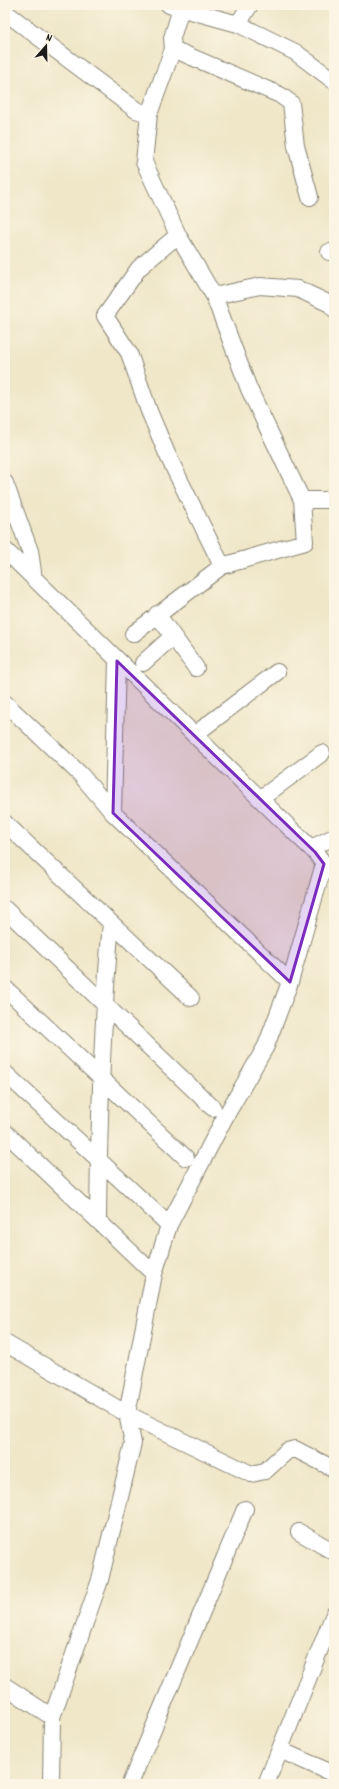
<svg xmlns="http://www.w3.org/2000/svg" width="339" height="1789" viewBox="0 0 339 1789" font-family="Dekko,sans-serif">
	<rect width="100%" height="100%" fill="#fcf5e5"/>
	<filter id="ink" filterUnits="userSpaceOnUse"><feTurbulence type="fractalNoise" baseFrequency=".025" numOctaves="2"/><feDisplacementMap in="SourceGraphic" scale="8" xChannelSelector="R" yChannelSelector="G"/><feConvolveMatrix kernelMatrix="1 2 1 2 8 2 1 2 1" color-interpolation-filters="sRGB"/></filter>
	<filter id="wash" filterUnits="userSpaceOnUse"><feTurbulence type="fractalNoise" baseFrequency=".012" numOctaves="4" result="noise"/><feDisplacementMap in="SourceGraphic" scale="16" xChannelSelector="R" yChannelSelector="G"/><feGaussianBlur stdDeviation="0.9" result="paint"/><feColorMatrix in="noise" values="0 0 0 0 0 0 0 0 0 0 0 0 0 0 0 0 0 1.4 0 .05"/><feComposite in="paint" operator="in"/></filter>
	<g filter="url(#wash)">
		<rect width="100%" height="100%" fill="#f0e7c9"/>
	</g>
	<g filter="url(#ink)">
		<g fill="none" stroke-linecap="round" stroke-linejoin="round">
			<defs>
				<path id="street" d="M169,5L238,24L295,52L334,81
					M5,12L136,110L149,114
					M238,24L250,5
					M173,49L280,95L291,103L296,146L310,197
					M178,235L139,268L105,316L129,353L149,411L168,456L222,566
					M329,252H334
					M214,296L260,286L298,289L330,304L334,309
					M5,483L30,551L34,579
					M302,500H334
					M5,550L292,830L315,852L324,864L290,982L266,1046L224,1119L169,1225L154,1274L127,1414L133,1443L100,1580L52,1717
					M157,614L196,668
					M133,634L222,566L305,542L302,500L249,389L214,296L178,235L144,162L149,114L173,49L172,38L182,5
					M143,663L173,636
					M5,703L81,775L113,813L290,982
					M194,735L277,672
					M260,799L322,753
					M113,813L117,661
					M5,823L191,998
					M311,848L334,837
					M5,909L213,1108
					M5,988L186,1158
					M5,1073L169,1225
					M5,1132L154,1274
					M98,1220C99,1121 102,1022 111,923
					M5,1343L127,1414L251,1474L265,1471L287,1451L295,1449L334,1469
					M299,1532L334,1552
					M5,1686L52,1717L51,1784
					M280,1750L334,1774
					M130,1784L245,1509
					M266,1784L334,1614"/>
			</defs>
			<use href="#street" stroke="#868272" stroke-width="18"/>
			<use href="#street" stroke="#fff" stroke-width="16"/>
		</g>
	</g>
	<path fill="#7b2cbf" fill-opacity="0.2" stroke="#7b2cbf" stroke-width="3" stroke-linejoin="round" d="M117,661L315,852L324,864L290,982L113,813Z"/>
	<rect width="339" height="1789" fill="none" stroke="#fcf5e5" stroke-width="20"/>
	<g transform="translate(46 46) rotate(20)" stroke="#fcf5e5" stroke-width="3" paint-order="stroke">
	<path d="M0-3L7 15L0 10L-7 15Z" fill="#1c1c1c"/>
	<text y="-6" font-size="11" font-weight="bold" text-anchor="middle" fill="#1c1c1c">N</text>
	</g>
</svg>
